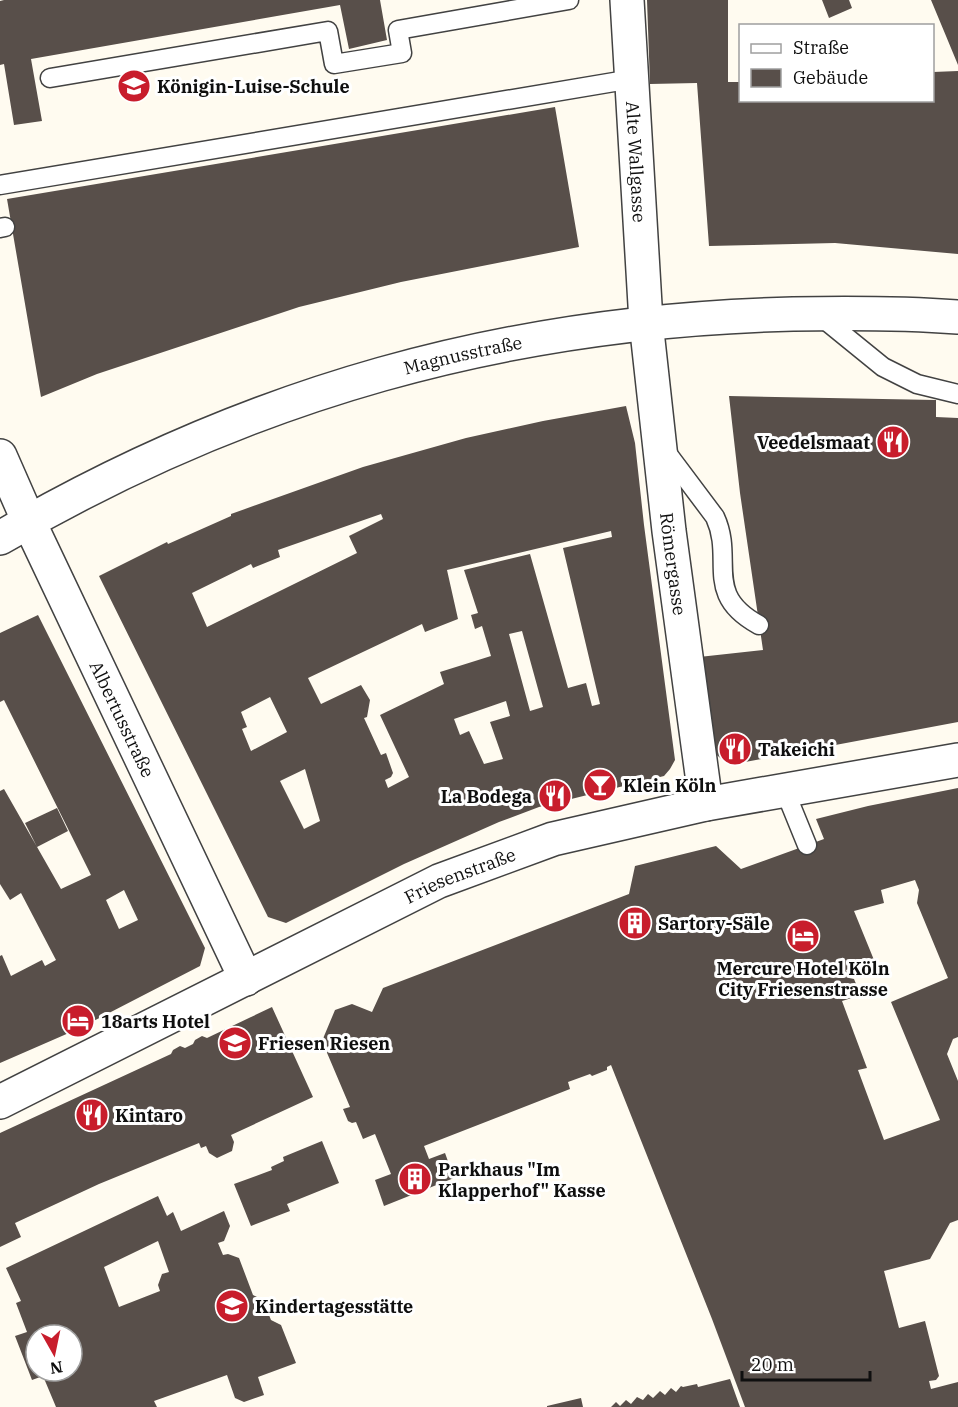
<svg xmlns="http://www.w3.org/2000/svg" width="958" height="1407" viewBox="0 0 958 1407" font-family="'IBM Plex Serif',serif">
	<rect width="100%" height="100%" fill="#fffbf0"/>
	<path fill="#584f4a" fill-rule="evenodd" d="M4,0H380L387,40L349,49L340,5L31,59L42,121L14,125L4,64L0,65V1Z
		M647,0H728V82H740V100H933V72L958,71V254L835,243L709,246L697,83L650,84Z
		M822,0H849L852,8L829,18Z
		M931,0H958V65L946,36Z
		M555,107L579,247L401,282L299,307L97,374L41,397L7,199Z
		M729,396L936,400V417L958,418V722L729,765L713,752L699,657L763,650L740,493Z
		M626,406L635,443L644,525L675,760L670,769L664,776L539,807L499,822L404,864L286,923L268,917L99,576L167,542L168,544L231,516V514L363,467L466,438L543,421ZM381,514L383,519L349,536L357,553L207,627L192,593L251,564L253,568L280,557L278,550ZM611,531L612,537L563,548L600,704L592,706L586,683L568,688L530,554L464,570L478,613L471,615L475,629L482,626L491,656L440,672L444,684L380,715L409,777L388,788L385,780L391,777L393,773L386,753L381,755L364,718L367,717L370,700L361,685L321,704L308,678L422,624L425,632L458,619L447,570ZM522,631L543,707L530,711L509,634ZM270,697L287,732L251,751L242,729L247,727L241,712ZM506,701L510,716L490,722L503,759L484,764L469,731L460,735L454,719ZM305,769L320,821L304,829L280,781Z
		M38,615L205,948L200,966L78,1029L0,1063V956L2,955L11,976L42,960L45,966L56,960L21,893L10,900L0,884V791L4,789L61,889L91,875L4,700L0,702V633ZM124,890L138,920L119,929L106,900Z
		M958,788V1037L953,1039L947,1054L958,1081V1220L950,1223L930,1259L884,1271L899,1328L925,1321L939,1376L936,1380L929,1381L931,1389L958,1382V1407H745L712,1319L611,1065L607,1067V1070L592,1076L590,1074L568,1082L570,1089L424,1146L429,1159L445,1153L454,1178L384,1206L375,1180L391,1174L375,1134L363,1139L356,1122L352,1123L348,1121L343,1109L350,1107L322,1041L335,1010L352,1004L372,1012L383,988L629,894L635,866L716,846L741,869L824,839L816,819L868,806ZM915,880L919,890L917,903L948,978L891,1002L940,1120L884,1140L858,1070L867,1068L842,1001L858,996L859,991L854,979L849,978L846,970L874,960L854,911L884,903L881,890Z
		M57,808L68,831L37,847L25,823Z
		M272,1007L313,1097L231,1135L234,1142L232,1151L217,1158L209,1153L206,1146L201,1148L199,1143L99,1184L15,1223L21,1237L0,1247V1133L171,1054L173,1050L180,1046L185,1048L193,1044L195,1040L202,1036L207,1038Z
		M322,1141L339,1183L287,1204L290,1211L251,1226L234,1184L272,1170L271,1167L284,1161L283,1157Z
		M158,1196L167,1216L173,1212L181,1231L224,1211L230,1226L224,1241L218,1243L223,1255L228,1254L239,1258L253,1295L263,1300L271,1320L281,1325L296,1363L258,1377L264,1395L244,1402L235,1398L227,1375L154,1401L157,1407H56L43,1376L32,1380L15,1336L27,1332L16,1303L21,1301L6,1268ZM158,1241L169,1272L162,1274L158,1285L160,1291L119,1307L104,1267ZM36,1335H72V1371H36Z
		M730,1379L740,1407H611L616,1402L620,1406L626,1400L631,1404L637,1397L643,1400L648,1394L653,1398L660,1391L665,1395L671,1388L676,1392L681,1386L683,1387L697,1384L698,1387Z
		M581,1398L583,1407H547V1406Z"/>
	<g fill="none" stroke-linecap="round" stroke-linejoin="round">
		<defs>
			<path id="service" d="M50,78L328,31L334,64L402,53L398,30L569,0
				M0,185L632,79
				M0,228L5,227
				M819,315L883,367L917,384L958,394
				M664,449L715,517C735,560 702,594 759,625
				M785,791L807,845"/>
			<g id="minor">
				<path id="s1" d="M627,0L646,322L669,531L706,804"/>
				<path id="s2" d="M0,456L29,522L246,979"/>
				<path id="s3" d="M0,1102L439,881L553,839L706,804L958,760"/>
			</g>
			<g id="tertiary">
				<path id="s4" d="M0,538C249,393 504,321 793,314C848,313 903,313 958,317"/>
			</g>
		</defs>
		<use href="#service" stroke="#424242" stroke-width="21"/>
		<use href="#minor" stroke="#424242" stroke-width="36"/>
		<use href="#tertiary" stroke="#424242" stroke-width="36"/>
		<use href="#service" stroke="#fff" stroke-width="18"/>
		<use href="#minor" stroke="#fff" stroke-width="33"/>
		<use href="#tertiary" stroke="#fff" stroke-width="33"/>
	</g>
	<defs>
		<symbol id="school-disc" viewBox="-11 -11 22 22"><circle r="9.5" fill="#c81d2c" stroke="#fff"/><path d="M0-5L7-2L0 1L-7-2ZM-4 1L0 2.5L4 1V4Q0 6-4 4Z" fill="#fff"/></symbol>
		<symbol id="restaurant-disc" viewBox="-11 -11 22 22"><circle r="9.5" fill="#c81d2c" stroke="#fff"/><path d="M-5-6h1v4h1v-4h1v4h1v-4h1v5L-1.5 .5V6h-2V.5L-5-1ZM5-6V6H3V1.5H1.5Q1.5-4 5-6Z" fill="#fff"/></symbol>
		<symbol id="bar-disc" viewBox="-11 -11 22 22"><circle r="9.5" fill="#c81d2c" stroke="#fff"/><path d="M-6-5H6L.8 .8V4.5H3.5V6h-7V4.5H-.8V.8Z" fill="#fff"/></symbol>
		<symbol id="building-disc" viewBox="-11 -11 22 22"><circle r="9.5" fill="#c81d2c" stroke="#fff"/><path d="M-4-6H4V6H1V3H-1V6H-4ZM-2.5-4.3h1.7v1.8h-1.7ZM.8-4.3h1.7v1.8H.8ZM-2.5-1h1.7V.8h-1.7ZM.8-1h1.7V.8H.8Z" fill="#fff"/></symbol>
		<symbol id="hotel-disc" viewBox="-11 -11 22 22"><circle r="9.5" fill="#c81d2c" stroke="#fff"/><path d="M-6-4.5h1.5V1H6V5H4.5V3h-9V5H-6ZM-4 0a1.8 1.8 0 1 1 3.6 0ZM.5 0V-2.5h3Q6-2.5 6 0Z" fill="#fff"/></symbol>
	</defs>
	<g fill-rule="evenodd">
		<use href="#school-disc" x="115" y="67" width="38" height="38"/>
		<use href="#restaurant-disc" x="874" y="423" width="38" height="38"/>
		<use href="#restaurant-disc" x="716" y="730" width="38" height="38"/>
		<use href="#bar-disc" x="581" y="766" width="38" height="38"/>
		<use href="#restaurant-disc" x="536" y="777" width="38" height="38"/>
		<use href="#building-disc" x="616" y="904" width="38" height="38"/>
		<use href="#hotel-disc" x="784" y="917" width="38" height="38"/>
		<use href="#hotel-disc" x="59" y="1002" width="38" height="38"/>
		<use href="#school-disc" x="216" y="1024" width="38" height="38"/>
		<use href="#restaurant-disc" x="73" y="1096" width="38" height="38"/>
		<use href="#building-disc" x="396" y="1160" width="38" height="38"/>
		<use href="#school-disc" x="213" y="1287" width="38" height="38"/>
	</g>
	<g text-anchor="middle" dominant-baseline="central" stroke-width="6" stroke-linejoin="round" paint-order="stroke">
		<g font-size="18" font-weight="bold" fill="#0f0f0f" stroke="#fff" text-anchor="start">
			<text x="157" y="86">Königin-Luise-Schule</text>
			<text x="870" y="442" text-anchor="end">Veedelsmaat</text>
			<text x="758" y="749">Takeichi</text>
			<text x="623" y="785">Klein Köln</text>
			<text x="532" y="796" text-anchor="end">La Bodega</text>
			<text x="658" y="923">Sartory-Säle</text>
			<text x="803" y="968" text-anchor="middle">Mercure Hotel Köln<tspan x="803" dy="21">City Friesenstrasse</tspan></text>
			<text x="101" y="1021">18arts Hotel</text>
			<text x="258" y="1043">Friesen Riesen</text>
			<text x="115" y="1115">Kintaro</text>
			<text x="438" y="1169">Parkhaus "Im<tspan x="438" dy="21">Klapperhof" Kasse</tspan></text>
			<text x="255" y="1306">Kindertagesstätte</text>
		</g>
		<g font-size="18" fill="#0f0f0f" stroke="#fff">
			<text stroke="none"><textPath href="#s1" startOffset="162">Alte Wallgasse</textPath></text>
			<text stroke="none"><textPath href="#s4" startOffset="500">Magnusstraße</textPath></text>
			<text stroke="none"><textPath href="#s1" startOffset="566">Römergasse</textPath></text>
			<text stroke="none"><textPath href="#s2" startOffset="290">Albertusstraße</textPath></text>
			<text stroke="none"><textPath href="#s3" startOffset="513">Friesenstraße</textPath></text>
		</g>
	</g>
	<rect x="739" y="24" width="195" height="78" fill="#ffffff" stroke="#9f9f9f" stroke-width="1.5"/>
	<rect x="751" y="44" width="30" height="9" fill="#ffffff" stroke="#9f9f9f" stroke-width="1.5"/>
	<text x="793" y="54" font-size="18" fill="#0f0f0f">Straße</text>
	<rect x="751" y="69" width="30" height="18" fill="#584f4a" stroke="#9f9f9f" stroke-width="1.5"/>
	<text x="793" y="84" font-size="18" fill="#0f0f0f">Gebäude</text>
	<g transform="translate(54 1353) rotate(171)"><circle r="28" fill="#ffffff" stroke="#9f9f9f" stroke-width="1.5"/>
	<path d="M0-4.5L10 22L0 15L-10 22Z" fill="#c81d2c"/>
	<text y="-9" font-size="16" font-weight="bold" text-anchor="middle" fill="#0f0f0f">N</text>
	</g>
	<path d="M742 1371v9h128v-9" fill="none" stroke="#0f0f0f" stroke-width="3"/>
	<text x="751" y="1371" font-size="18" fill="#0f0f0f" stroke="#ffffff" stroke-width="4.5" paint-order="stroke">20 m</text>
</svg>
